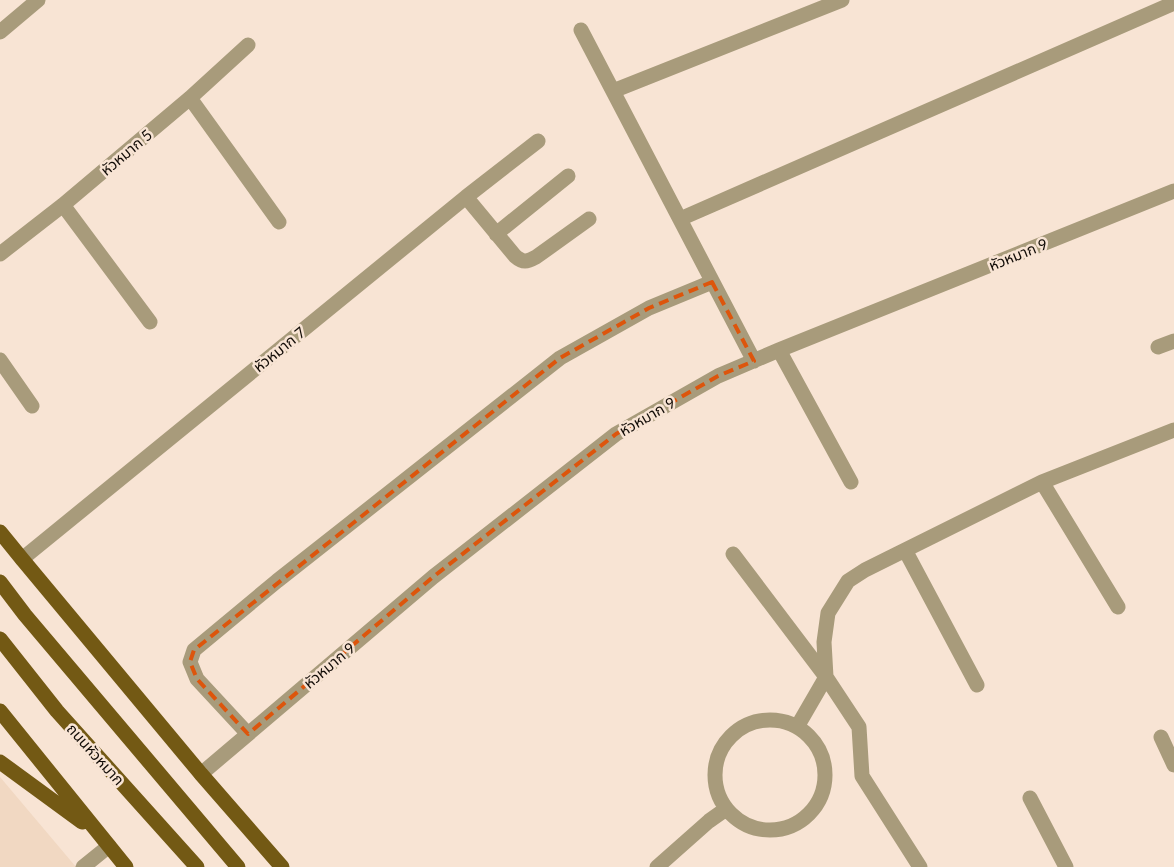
<svg xmlns="http://www.w3.org/2000/svg" width="1174" height="867" viewBox="0 0 1174 867" font-family="Lato,'Noto Sans Thai',sans-serif">
	<rect width="100%" height="100%" fill="#f8e4d4"/>
	<path fill="#f1d8c2" d="M0,777L76,867H0Z"/>
	<g fill="none" stroke-linecap="round" stroke-linejoin="round">
		<path stroke="#a89b7b" stroke-width="15" d="M581,30L754,361
			M0,32L38,0
			M613,91L842,0
			M190,98L279,222
			M466,197L515,256C523,263 527,262 536,257L589,219
			M63,205L150,322
			M680,219L1174,3
			M496,234L568,176
			M0,254L63,205L190,98L248,45
			M1158,347L1174,341
			M779,350L851,482
			M0,360L32,406
			M1042,482L1118,607
			M905,550L977,685
			M733,554L826,677L797,727
			M22,559L466,197L538,141
			M715 775a55 55 0 1 1 110 0a55 55 0 1 1-110 0Z
			M248,734L197,679L190,662L194,650L277,581L560,358L649,308L712,282
			M1161,737L1174,765
			M201,774L433,577L616,434L718,376L779,350L1174,191
			M1030,798L1066,867
			M83,867L109,846
			M657,867L709,821L726,809
			M920,867L862,776L859,727L826,677L824,642L828,613L848,581L865,570L1042,482L1174,430"/>
		<path stroke="#735914" stroke-width="15" d="M0,532L22,559L201,774L282,867
			M0,582L25,615L238,867
			M0,639L57,711L197,867
			M0,711L126,867
			M0,762L82,822"/>
	</g>
	<path fill="none" stroke="#dd550c" stroke-width="4" stroke-dasharray="10 6" stroke-linejoin="round" d="M712,282L754,361L718,376L616,434L433,577L248,734L197,679L190,662L194,650L560,358L649,308Z"/>
	<g text-anchor="middle" dominant-baseline="central" stroke-width="5" stroke-linejoin="round" paint-order="stroke">
		<g font-size="15" fill="#120c07" stroke="#f8e4d4">
			<text transform="translate(126 152) rotate(-40)">หัวหมาก 5</text>
			<text transform="translate(1018 254) rotate(-22)">หัวหมาก 9</text>
			<text transform="translate(279 349) rotate(-39)">หัวหมาก 7</text>
			<text transform="translate(647 416) rotate(-30)">หัวหมาก 9</text>
			<text transform="translate(329 665) rotate(-40)">หัวหมาก 9</text>
			<text transform="translate(96 754) rotate(48)">ถนนหัวหมาก</text>
		</g>
	</g>
</svg>
